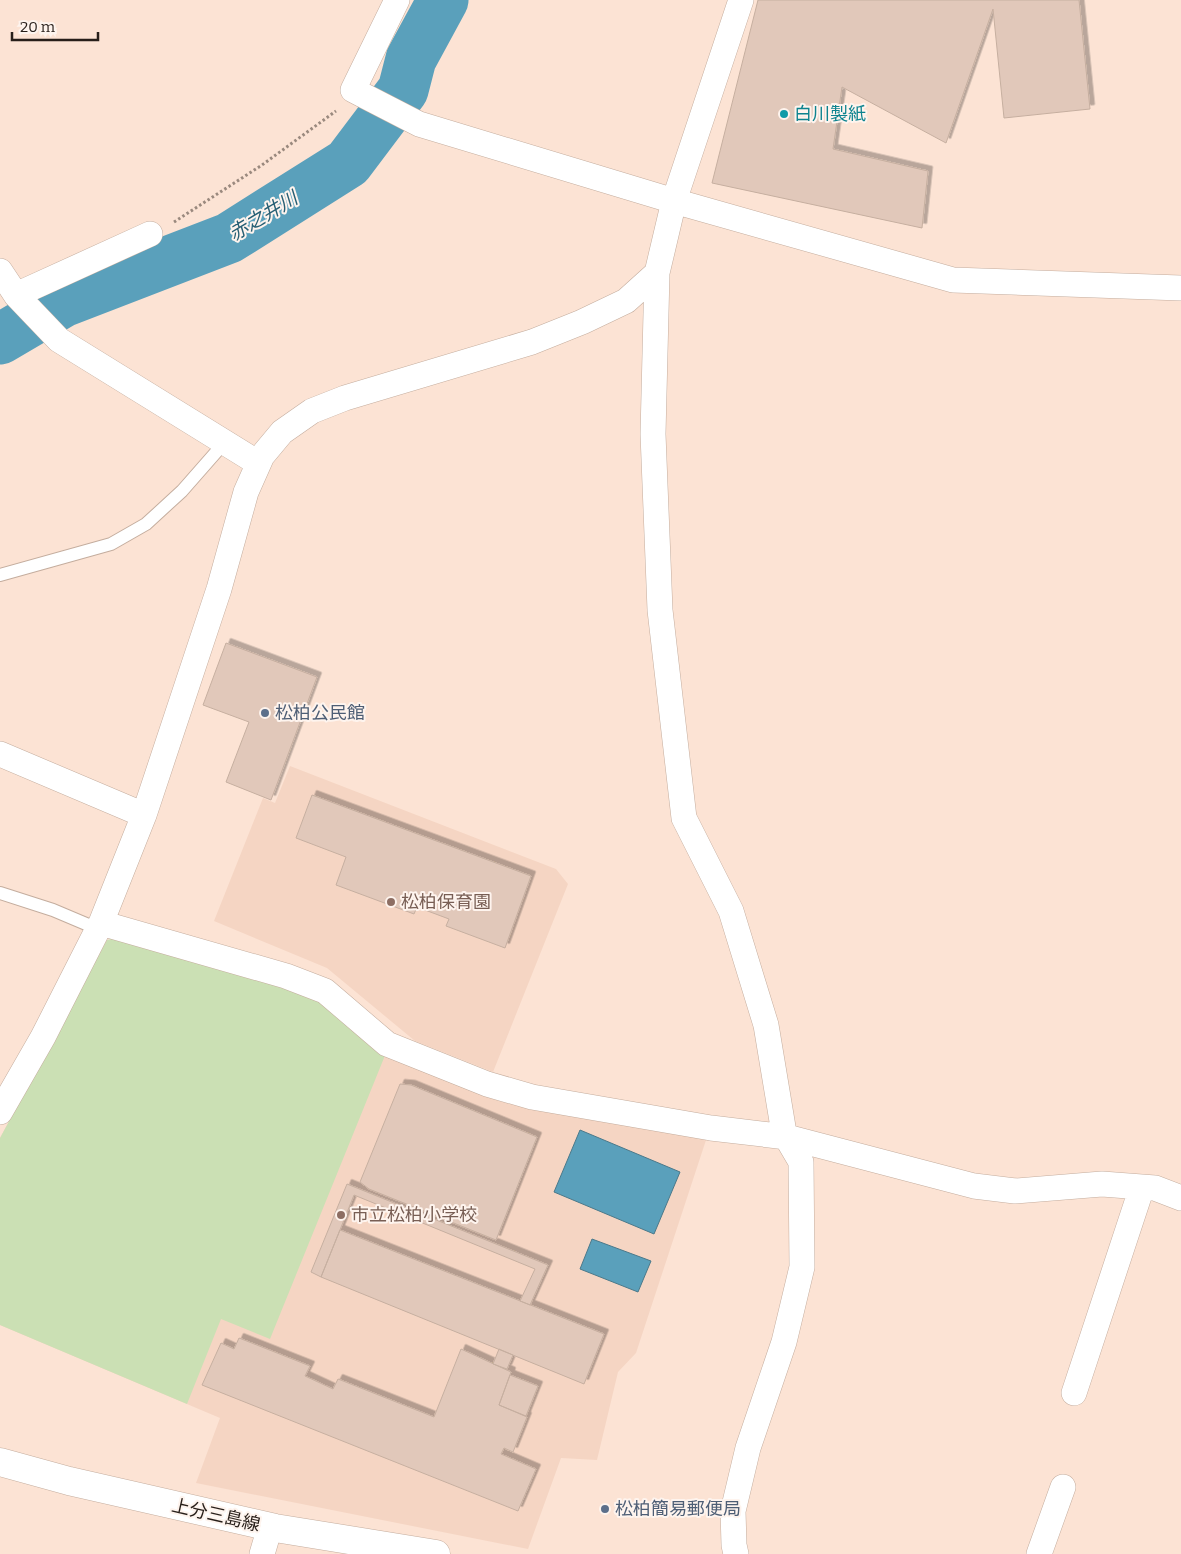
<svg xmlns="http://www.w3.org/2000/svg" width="1181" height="1554" viewBox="0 0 1181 1554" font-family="Bitter,'Noto Sans JP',serif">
	<defs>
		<filter id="shadow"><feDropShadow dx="4.5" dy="-4.5" stdDeviation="0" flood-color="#0004"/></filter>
	</defs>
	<rect width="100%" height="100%" fill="#fce3d4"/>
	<path fill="#f5d5c3" d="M290,766L556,869L568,884L493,1072L415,1041L327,968L214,921L263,798L275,803Z
		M107,940L386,1053L499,1101L539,1110L707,1137L636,1353L618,1372L597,1460L561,1458L528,1549L196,1483L220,1418L0,1325V1138Z"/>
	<path fill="#cbe0b4" d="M120,937L313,997L386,1053L270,1339L221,1319L187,1404L0,1325V1138L107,940Z"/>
	<path fill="#5aa0bb" stroke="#4b798a" d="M580,1130L680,1172L654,1234L554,1192Z
		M592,1239L651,1261L638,1292L580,1269Z"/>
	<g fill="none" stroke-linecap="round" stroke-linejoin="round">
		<path stroke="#5aa0bb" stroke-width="51" d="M0,339L63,302L229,238L348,163L403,90L411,59L443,0"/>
	</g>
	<path fill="#e1c8ba" stroke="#c6afa0" filter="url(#shadow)" d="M758,0H1079L1090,109L1004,118L993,9L946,143L842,87L833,149L928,171L922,228L712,183Z
		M226,643L317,677L271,800L226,782L249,722L203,705Z
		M312,795L531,876L505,948L446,926L449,919L417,907L414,914L336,885L346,857L296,838Z
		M400,1084L411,1085L537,1137L496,1240L369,1189L360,1182Z
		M347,1184L548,1265L530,1305L520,1301L535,1269L354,1195L321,1277L311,1272Z
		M340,1230L604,1334L584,1384L321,1277Z
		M239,1338L310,1366L305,1376L333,1389L338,1379L434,1417L461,1349L511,1372L499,1405L527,1417L513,1452L504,1448L501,1454L536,1469L518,1511L202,1385L221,1343L234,1349Z
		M499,1349L513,1355L507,1369L493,1364Z
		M510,1375L538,1386L526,1416L499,1405Z"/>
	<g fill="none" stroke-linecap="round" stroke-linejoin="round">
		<defs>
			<path id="service" d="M0,575L111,544L146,524L182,491L225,442
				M0,893L53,910L98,929"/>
			<path id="minor" d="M397,0L353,90L419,124L674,201L953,280L1181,288
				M0,271L16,295L59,340L258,463
				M16,295L150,234
				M0,754L144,815
				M101,923L286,976L325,991L387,1044L487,1084L532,1097L711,1128L787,1137L974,1186L1015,1191L1102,1184L1155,1188L1181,1198
				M0,1112L43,1037L101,923L144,815L219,589L246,492L262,456L282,432L312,411L345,398L532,342L582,322L626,301L657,273
				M1074,1393L1142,1187
				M262,1554L270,1527
				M736,1554L734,1545L733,1511L748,1448L784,1342L802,1267L801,1162L784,1133L766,1025L731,911L684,818L660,610L653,434L657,273L674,201L741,0
				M1039,1554L1063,1487"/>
			<path id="secondary" d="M0,1462L69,1481L275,1528L436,1554"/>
		</defs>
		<use href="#service" stroke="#c4ad9e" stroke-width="14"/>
		<use href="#minor" stroke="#c4ad9e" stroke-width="26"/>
		<use href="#secondary" stroke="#c4ad9e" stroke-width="29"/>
		<path stroke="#9a897e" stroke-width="3" stroke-dasharray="2.5 2.5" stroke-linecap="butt" d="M174,222L262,165L336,111"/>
		<use href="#service" stroke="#fff" stroke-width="12"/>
		<use href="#minor" stroke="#fff" stroke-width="25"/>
		<use href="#secondary" stroke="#fff" stroke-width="28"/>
	</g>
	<circle fill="#0f9aa8" stroke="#fef4ee" stroke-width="2" cx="784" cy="114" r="5"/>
	<g fill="#5c6f8a" stroke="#fef4ee" stroke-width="2">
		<circle cx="265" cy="713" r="5"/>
		<circle cx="605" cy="1509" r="5"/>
	</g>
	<g fill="#8d6e63" stroke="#fef4ee" stroke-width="2">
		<circle cx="391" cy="902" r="5"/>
		<circle cx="341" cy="1215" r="5"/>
	</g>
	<g text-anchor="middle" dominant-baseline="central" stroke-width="4" stroke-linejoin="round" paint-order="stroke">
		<g font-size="18" fill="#0d838f" stroke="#fef4ee" text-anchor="start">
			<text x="794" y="114">白川製紙</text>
		</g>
		<g font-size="18" fill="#4e5e75" stroke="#fef4ee" text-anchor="start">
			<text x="275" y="713">松柏公民館</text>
			<text x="615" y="1509">松柏簡易郵便局</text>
		</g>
		<g font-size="18" fill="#785e54" stroke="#fef4ee" text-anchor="start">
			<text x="401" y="902">松柏保育園</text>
			<text x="351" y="1215">市立松柏小学校</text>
		</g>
		<g font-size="18" fill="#271e19" stroke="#fef4ee">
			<text transform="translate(216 1515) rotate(13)">上分三島線</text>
		</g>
		<g font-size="19" font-style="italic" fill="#275f74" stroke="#fef4ee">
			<text transform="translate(263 216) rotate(-31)">赤之井川</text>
		</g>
	</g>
	<path d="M12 32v8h86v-8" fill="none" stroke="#271e19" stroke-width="2.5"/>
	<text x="20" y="32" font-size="15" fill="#271e19" stroke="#fef4ee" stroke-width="4" paint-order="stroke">20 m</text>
</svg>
